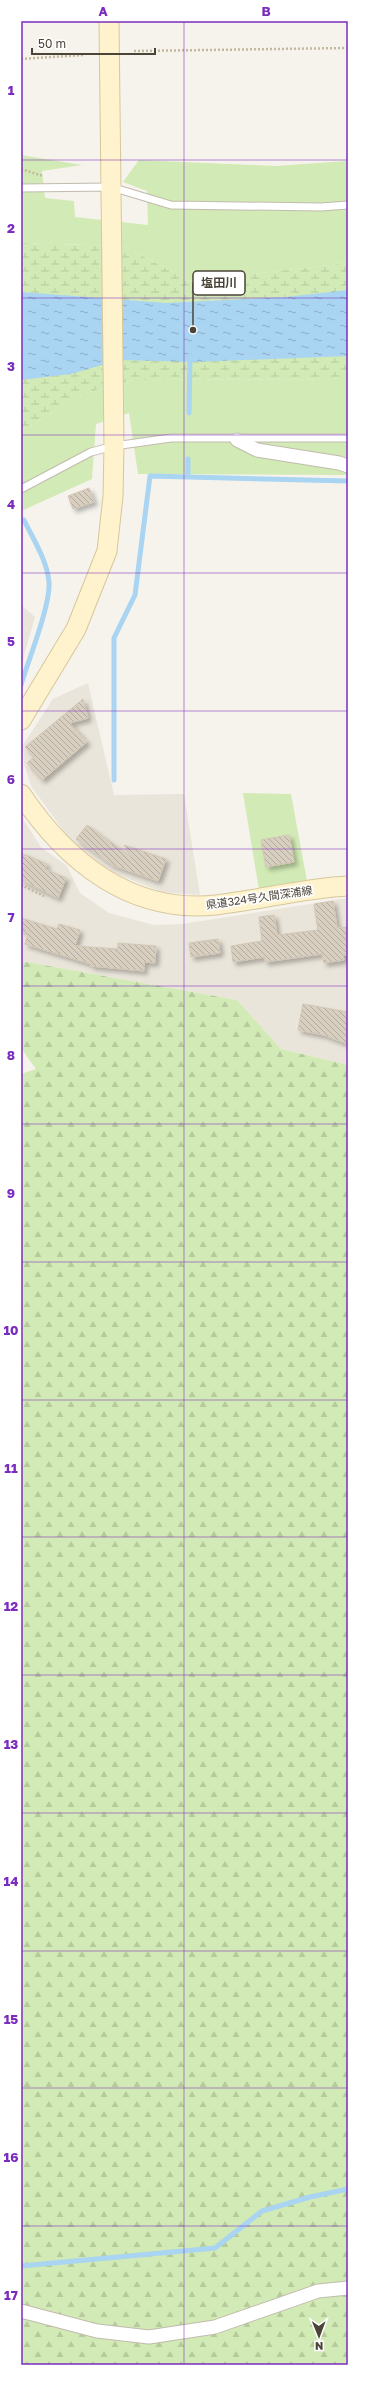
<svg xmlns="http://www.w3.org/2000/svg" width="369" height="2386" viewBox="0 0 369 2386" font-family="'Golos Text','Noto Sans JP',sans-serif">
	<defs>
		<pattern id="forest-firs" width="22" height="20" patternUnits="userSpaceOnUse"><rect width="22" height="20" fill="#d2eab5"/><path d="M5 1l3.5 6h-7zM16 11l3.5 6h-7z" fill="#b6ca9c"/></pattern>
		<pattern id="wetland-marsh" width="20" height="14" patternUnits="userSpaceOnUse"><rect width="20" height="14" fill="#d2eab5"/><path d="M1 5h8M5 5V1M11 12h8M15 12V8" fill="none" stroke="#b6ca9c"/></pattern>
		<pattern id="water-ripples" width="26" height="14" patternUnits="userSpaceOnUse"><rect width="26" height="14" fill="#a9d4f2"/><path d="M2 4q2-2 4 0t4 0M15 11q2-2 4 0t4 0" fill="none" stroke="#8caec5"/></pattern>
		<pattern id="building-back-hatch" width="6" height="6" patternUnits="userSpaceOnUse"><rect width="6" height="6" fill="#d8cfc1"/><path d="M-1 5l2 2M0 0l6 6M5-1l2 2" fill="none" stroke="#b1aa9e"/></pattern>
		<filter id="shadow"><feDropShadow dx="3.5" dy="3.5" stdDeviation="2" flood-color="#0004"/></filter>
	</defs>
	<rect width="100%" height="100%" fill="#f6f3ec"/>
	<path fill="#eae5da" d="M21,605L35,617L21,666Z
		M88,683L114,795L184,794L200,895L162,892L111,872L71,841L31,786L24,764L23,745L53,699Z
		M21,816L41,847L67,866L80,893L109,913L154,925L182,924L348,898V1065L281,1049L237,1000L21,961Z"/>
	<path fill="#d2eab5" d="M21,155L82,165L42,171L45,198L74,201L75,217L148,225L147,191L123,182L139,160L275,166L348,161V263L189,281L124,246L21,243Z
		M348,379V475L138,474L129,413L96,424L92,479L21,511V432L86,393L133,380Z
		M243,793L291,794L307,881L259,890Z"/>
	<path fill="url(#forest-firs)" d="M21,961L237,1000L281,1049L348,1065V2365H21V1074L36,1069L21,1048Z"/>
	<path fill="url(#wetland-marsh)" d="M21,243L124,246L189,281L348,263V317L21,326Z
		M348,340V379L133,380L86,393L21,432V347Z"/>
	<path fill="url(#water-ripples)" d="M348,290V356L194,362L119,360L71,374L21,380V292L166,303L286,297Z"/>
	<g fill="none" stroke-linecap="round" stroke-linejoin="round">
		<path stroke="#a9d4f2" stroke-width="5" d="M189,413L190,356
			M188,477V459
			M21,685C28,661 51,604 49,582C47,560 33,539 24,520
			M114,780V638L135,595L150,476L348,481
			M21,2266L215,2248L262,2211L310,2197L348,2189"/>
	</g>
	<path fill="url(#building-back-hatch)" stroke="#d3c7b4" filter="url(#shadow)" d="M89,488L94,502L73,509L68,496Z
		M83,699L88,718L70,723L87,742L42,780L27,763L34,757L25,747Z
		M87,825L131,857L124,845L166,859L158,881L112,865L76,839Z
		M289,835L294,862L266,867L261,840Z
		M21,853L47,864L45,869L66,878L58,898L21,880Z
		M333,901L337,928L348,927V955H343L344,960L324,963L322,954L265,962L264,957L233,962L231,946L262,941L259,917L274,915L277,935L318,930L314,904Z
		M21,918L57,929L59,924L80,930L75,946L118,949V943L156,946L155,963L144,962V971L91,966V964L25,944L28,933L21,930Z
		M218,939L220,953L191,957L189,943Z
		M303,1004L348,1012V1044L324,1035L298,1030Z"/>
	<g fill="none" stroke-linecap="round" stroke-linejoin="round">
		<defs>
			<path id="lane" d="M21,188L111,187L171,205L321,207L348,205
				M21,489L91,452L114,446L171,438H348"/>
			<path id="street" d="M237,440L257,450L339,463L348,466
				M21,2311L97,2331L149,2337L215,2327L318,2291L348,2288"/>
			<path id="secondary" d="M21,720L76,629L107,551L113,496L114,446L109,21
				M21,794C66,861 130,914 216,905C260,900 304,888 348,886"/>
		</defs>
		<use href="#lane" stroke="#c2bbae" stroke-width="9"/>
		<use href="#street" stroke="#c2bbae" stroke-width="15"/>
		<use href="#secondary" stroke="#d6c79b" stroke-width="21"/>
		<path stroke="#c4b79f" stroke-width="2.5" stroke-dasharray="2 2" stroke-linecap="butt" d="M134,51L348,48
			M21,59L83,55
			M21,169L43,176
			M21,885L44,896"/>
		<use href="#lane" stroke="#fff" stroke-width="7"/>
		<use href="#street" stroke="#fff" stroke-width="13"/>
		<use href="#secondary" stroke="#fff3cd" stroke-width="19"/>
	</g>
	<path fill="none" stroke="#7b2cbf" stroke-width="1" stroke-opacity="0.55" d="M184,21V2365M21,160H348M21,298H348M21,435H348M21,573H348M21,711H348M21,849H348M21,986H348M21,1124H348M21,1262H348M21,1400H348M21,1537H348M21,1675H348M21,1813H348M21,1951H348M21,2088H348M21,2226H348"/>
	<g text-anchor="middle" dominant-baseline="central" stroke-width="3.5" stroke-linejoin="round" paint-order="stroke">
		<g font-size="11" fill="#4b4439" stroke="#fff">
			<text transform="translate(259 897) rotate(-8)">県道324号久間深浦線</text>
		</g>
	</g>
	<path fill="none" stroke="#4b4439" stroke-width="1.5" d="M193 330L193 283"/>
	<circle fill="#4b4439" stroke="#fff" stroke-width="1.5" cx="193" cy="330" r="4"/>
	<rect fill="#fff" stroke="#4b4439" stroke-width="1.5" x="193" y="271" width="52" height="24" rx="4"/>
	<g font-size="12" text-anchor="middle" font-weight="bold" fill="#4b4439">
		<text x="219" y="287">塩田川</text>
	</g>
	<rect width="369" height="2386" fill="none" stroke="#ffffff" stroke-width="44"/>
	<g transform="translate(319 2336) rotate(179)" stroke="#ffffff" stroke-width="3" paint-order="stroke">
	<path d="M0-3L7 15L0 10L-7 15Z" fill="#4b4439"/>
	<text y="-6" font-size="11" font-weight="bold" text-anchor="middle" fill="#4b4439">N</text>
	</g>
	<path d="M32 48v6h123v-6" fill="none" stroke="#4b4439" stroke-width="2"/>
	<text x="38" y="48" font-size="12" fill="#4b4439" stroke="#ffffff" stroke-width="3" paint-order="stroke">50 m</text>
	<rect x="22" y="22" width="325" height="2342" fill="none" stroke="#7b2cbf" stroke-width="1.5"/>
	<g font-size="13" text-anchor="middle" font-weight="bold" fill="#7b2cbf">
		<text x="103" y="16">A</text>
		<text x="266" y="16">B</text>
		<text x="11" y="95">1</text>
		<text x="11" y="233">2</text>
		<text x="11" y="371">3</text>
		<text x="11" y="509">4</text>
		<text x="11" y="646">5</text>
		<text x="11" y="784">6</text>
		<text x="11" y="922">7</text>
		<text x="11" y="1060">8</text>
		<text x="11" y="1198">9</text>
		<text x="11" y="1335">10</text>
		<text x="11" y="1473">11</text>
		<text x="11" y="1611">12</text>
		<text x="11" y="1749">13</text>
		<text x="11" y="1886">14</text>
		<text x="11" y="2024">15</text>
		<text x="11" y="2162">16</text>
		<text x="11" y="2300">17</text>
	</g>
</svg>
